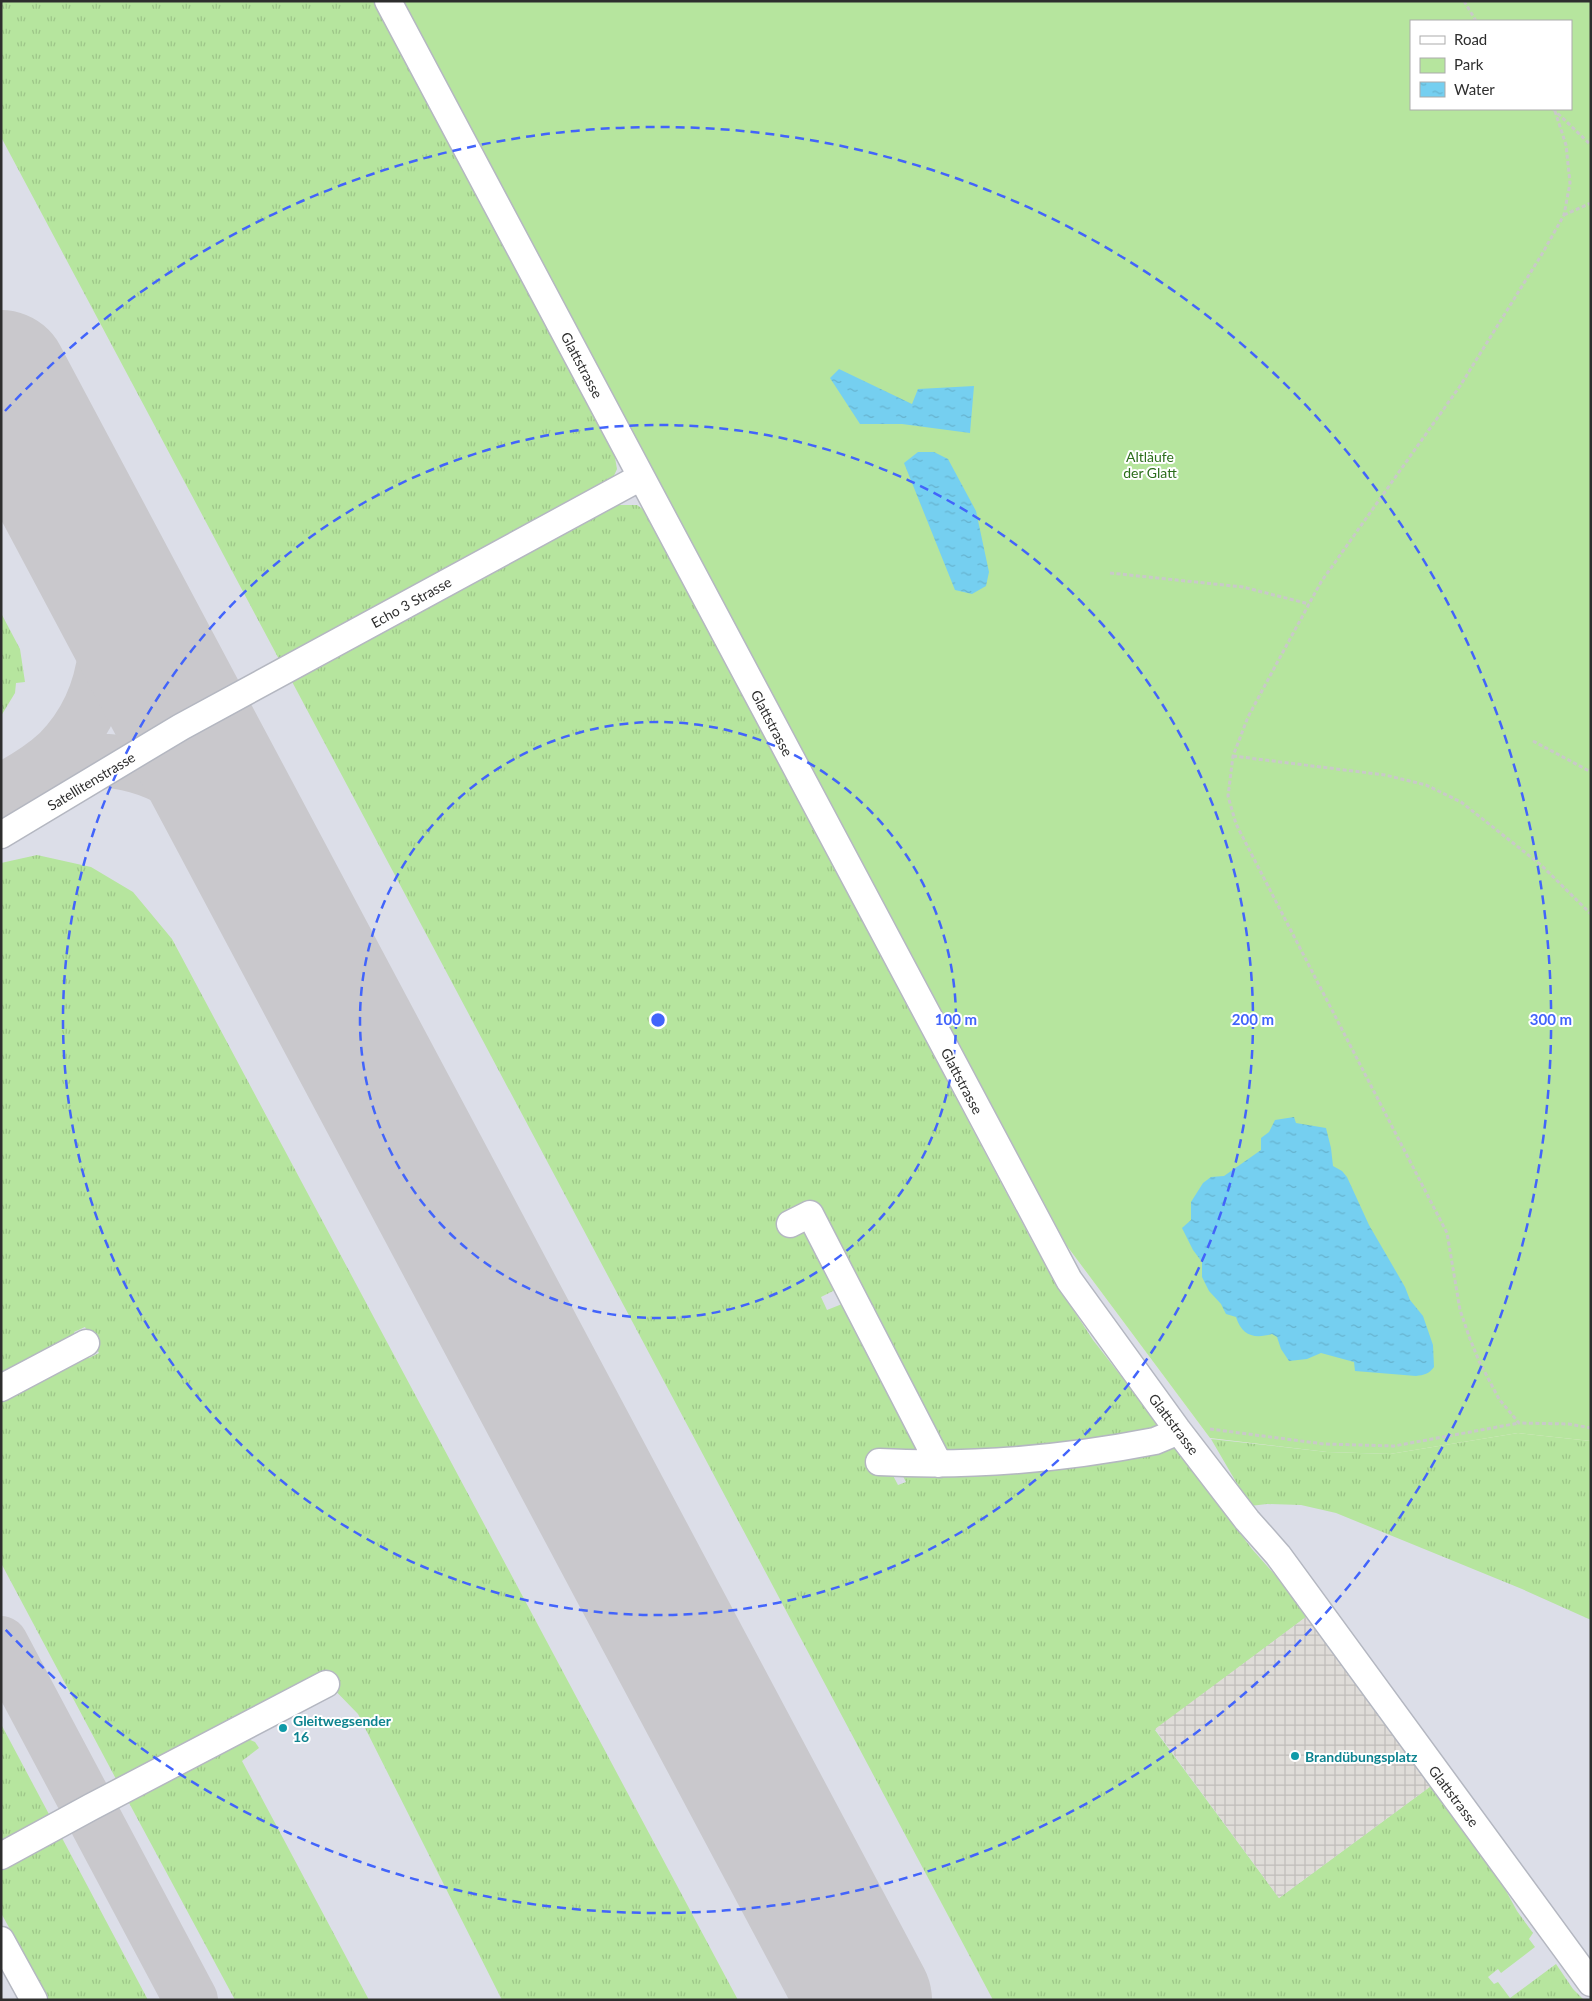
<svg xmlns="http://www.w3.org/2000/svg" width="1592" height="2001" viewBox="0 0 1592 2001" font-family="Lato,sans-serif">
	<defs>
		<pattern id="grass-tufts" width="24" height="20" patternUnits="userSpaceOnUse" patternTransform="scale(1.25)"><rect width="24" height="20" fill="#b6e59e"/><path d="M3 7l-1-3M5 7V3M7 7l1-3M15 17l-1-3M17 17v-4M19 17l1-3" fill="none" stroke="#9dc588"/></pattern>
		<pattern id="plaza-grid" width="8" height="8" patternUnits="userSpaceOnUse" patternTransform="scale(1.25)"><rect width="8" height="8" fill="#dfdcd8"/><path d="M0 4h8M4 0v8" fill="none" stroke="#c0bdba"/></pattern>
		<pattern id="water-ripples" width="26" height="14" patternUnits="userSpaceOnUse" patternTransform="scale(1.25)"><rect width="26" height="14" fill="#75cff0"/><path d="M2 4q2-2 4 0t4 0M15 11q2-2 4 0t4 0" fill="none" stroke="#66b2ce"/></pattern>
	</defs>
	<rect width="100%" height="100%" fill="#efe9e1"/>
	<path fill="#dcdee8" d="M1,1H403L1067,1246L1210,1438L1327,1452L1390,1454L1591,1441V2000H1Z"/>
	<path fill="url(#grass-tufts)" d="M1,1H375L614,452L617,469L613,478L281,663L1,137Z
		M617,505H637L644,510L1033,1243L1063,1294L1093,1340L1160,1426V1431L947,1458L802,1226L835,1290L821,1297L827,1310L842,1304L925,1450L888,1466L898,1485L906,1482L898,1467L1173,1444L1252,1549L1310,1614L1155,1730L1279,1898L1435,1783L1482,1847L1517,1911L1533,1933L1529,1939L1535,1947L1501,1973L1498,1969L1488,1977L1494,1984L1498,1982L1510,1998L1556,1964L1573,1989L1584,2000H993L289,676Z
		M1,613L20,649L25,682L16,683L15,693L1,716Z
		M37,855L91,867L133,892L172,939L738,2000H502L358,1714L323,1678L116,1779L1,1563V1394L84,1350L89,1358L99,1353L85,1327L74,1332L79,1341L1,1382V863Z
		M1518,1433L1591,1441V1620L1522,1589L1336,1513L1301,1505L1267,1504L1250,1506L1211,1439L1327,1452L1390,1454Z
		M1,1724L51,1818L1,1852Z
		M248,1739L255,1742L259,1748L242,1761L369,2000H235L128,1801Z
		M62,1838L148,2000H49L1,1913V1863Z"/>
	<path fill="#b6e59e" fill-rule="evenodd" d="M403,1H1591V1441L1518,1433L1390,1454L1327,1452L1210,1438L1067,1246ZM1411,21H1571V109H1411Z"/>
	<path fill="url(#plaza-grid)" d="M1310,1614L1435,1783L1279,1898L1155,1729Z"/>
	<path fill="url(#water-ripples)" d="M839,369L912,404L918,389L974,386L970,433L902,424H860L830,378Z
		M918,452H934L948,459L976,511L989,572L986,586L972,594L955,590L904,463Z
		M1294,1117L1296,1123L1326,1128L1331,1148L1333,1166L1342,1171L1347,1177L1369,1225L1405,1287L1410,1300L1423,1316L1433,1345L1434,1367C1429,1374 1424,1375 1416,1376L1355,1371L1354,1362L1321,1353L1307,1359L1289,1361L1281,1349L1277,1337L1272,1334C1254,1339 1242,1336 1236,1317L1226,1314L1221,1304L1209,1291L1202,1277V1262L1193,1250L1182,1228L1191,1220V1202L1203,1183L1211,1177L1224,1176L1261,1150V1138L1269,1132L1275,1120Z"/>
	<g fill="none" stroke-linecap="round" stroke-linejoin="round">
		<path stroke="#c9c8cc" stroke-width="54" d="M67,764C146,747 212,798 257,858
			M1,791C22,780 41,769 58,753C114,697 117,613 89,542
			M1,1643L191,2000"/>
		<path stroke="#c9c8cc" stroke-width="134" d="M1,377L865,2000"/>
		<defs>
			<path id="minor" d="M388,1L1069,1280L1177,1429L1247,1520L1278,1555L1591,1983
				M1,835L181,727L641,477
				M790,1224L810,1214L939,1464
				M1,1388L86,1343
				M879,1462C972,1467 1063,1459 1155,1441L1167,1436L1177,1429
				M1,1856L91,1807L326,1684
				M1,1940L34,2000"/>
		</defs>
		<use href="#minor" stroke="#b4b7c1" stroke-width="29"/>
		<path stroke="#c9c9c9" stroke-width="3" stroke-dasharray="4 2.5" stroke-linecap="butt" d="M1464,1L1476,21
			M1553,109L1591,145
			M1555,111L1566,145L1570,183L1564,215L1542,254L1460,386L1321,582L1278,661L1248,717L1233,756L1228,796L1236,824L1447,1233L1460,1310L1470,1339L1479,1361L1499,1399L1519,1423L1569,1424L1591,1428
			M1564,215L1591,203
			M1110,573L1243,587L1309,604
			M1533,741L1591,772
			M1233,756L1385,775L1426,785L1461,802L1541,865L1591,914
			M1210,1429L1324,1444L1394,1446L1519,1423"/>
		<use href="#minor" stroke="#fff" stroke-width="26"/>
	</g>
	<g fill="none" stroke="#4264fb" stroke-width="2.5" stroke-dasharray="9 6">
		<circle cx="658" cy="1020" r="298"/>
		<circle cx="658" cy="1020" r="595"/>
		<path d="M5 411A893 893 0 1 1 5 1629"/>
	</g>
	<g fill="#0f9aa8" stroke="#fff" stroke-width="2">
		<circle cx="283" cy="1728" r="5"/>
		<circle cx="1295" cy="1756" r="5"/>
	</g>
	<g text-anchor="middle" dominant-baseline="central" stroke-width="4" stroke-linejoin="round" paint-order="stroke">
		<g font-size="14" fill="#2e2e2e" stroke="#fff">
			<text transform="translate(582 365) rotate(62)">Glattstrasse</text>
			<text transform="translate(411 602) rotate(-29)">Echo 3 Strasse</text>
			<text transform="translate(772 723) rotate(62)">Glattstrasse</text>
			<text transform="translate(91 781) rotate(-31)">Satellitenstrasse</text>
			<text transform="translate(962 1081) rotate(62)">Glattstrasse</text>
			<text transform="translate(1174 1424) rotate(53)">Glattstrasse</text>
			<text transform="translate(1454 1796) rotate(53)">Glattstrasse</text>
		</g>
		<g font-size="14" fill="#2c6e1b" stroke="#fff">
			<text x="1150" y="456">Altläufe<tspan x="1150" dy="16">der Glatt</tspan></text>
		</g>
		<g font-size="14" font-weight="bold" fill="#0d838f" stroke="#fff" text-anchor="start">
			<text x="293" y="1720">Gleitwegsender<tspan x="293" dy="16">16</tspan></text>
			<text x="1305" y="1756">Brandübungsplatz</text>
		</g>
	</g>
	<circle cx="658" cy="1020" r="8" fill="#4264fb" stroke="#fff" stroke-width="2.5"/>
	<g font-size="15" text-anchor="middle" font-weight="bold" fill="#4264fb" stroke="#fff" stroke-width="4" stroke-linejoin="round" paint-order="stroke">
		<text x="956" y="1025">100 m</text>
		<text x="1253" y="1025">200 m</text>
		<text x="1551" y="1025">300 m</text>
	</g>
	<rect width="1592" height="2001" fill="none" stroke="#2e2e2e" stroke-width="5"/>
	<rect x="1410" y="20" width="162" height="90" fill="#ffffff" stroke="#ababab"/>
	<rect x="1420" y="36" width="25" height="8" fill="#ffffff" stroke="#ababab"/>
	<text x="1454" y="45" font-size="15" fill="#2e2e2e">Road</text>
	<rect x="1420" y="58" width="25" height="15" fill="#b6e59e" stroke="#ababab"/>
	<text x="1454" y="70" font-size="15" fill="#2e2e2e">Park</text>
	<rect x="1420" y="82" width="25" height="15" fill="url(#water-ripples)" stroke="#ababab"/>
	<text x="1454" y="95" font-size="15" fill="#2e2e2e">Water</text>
</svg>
